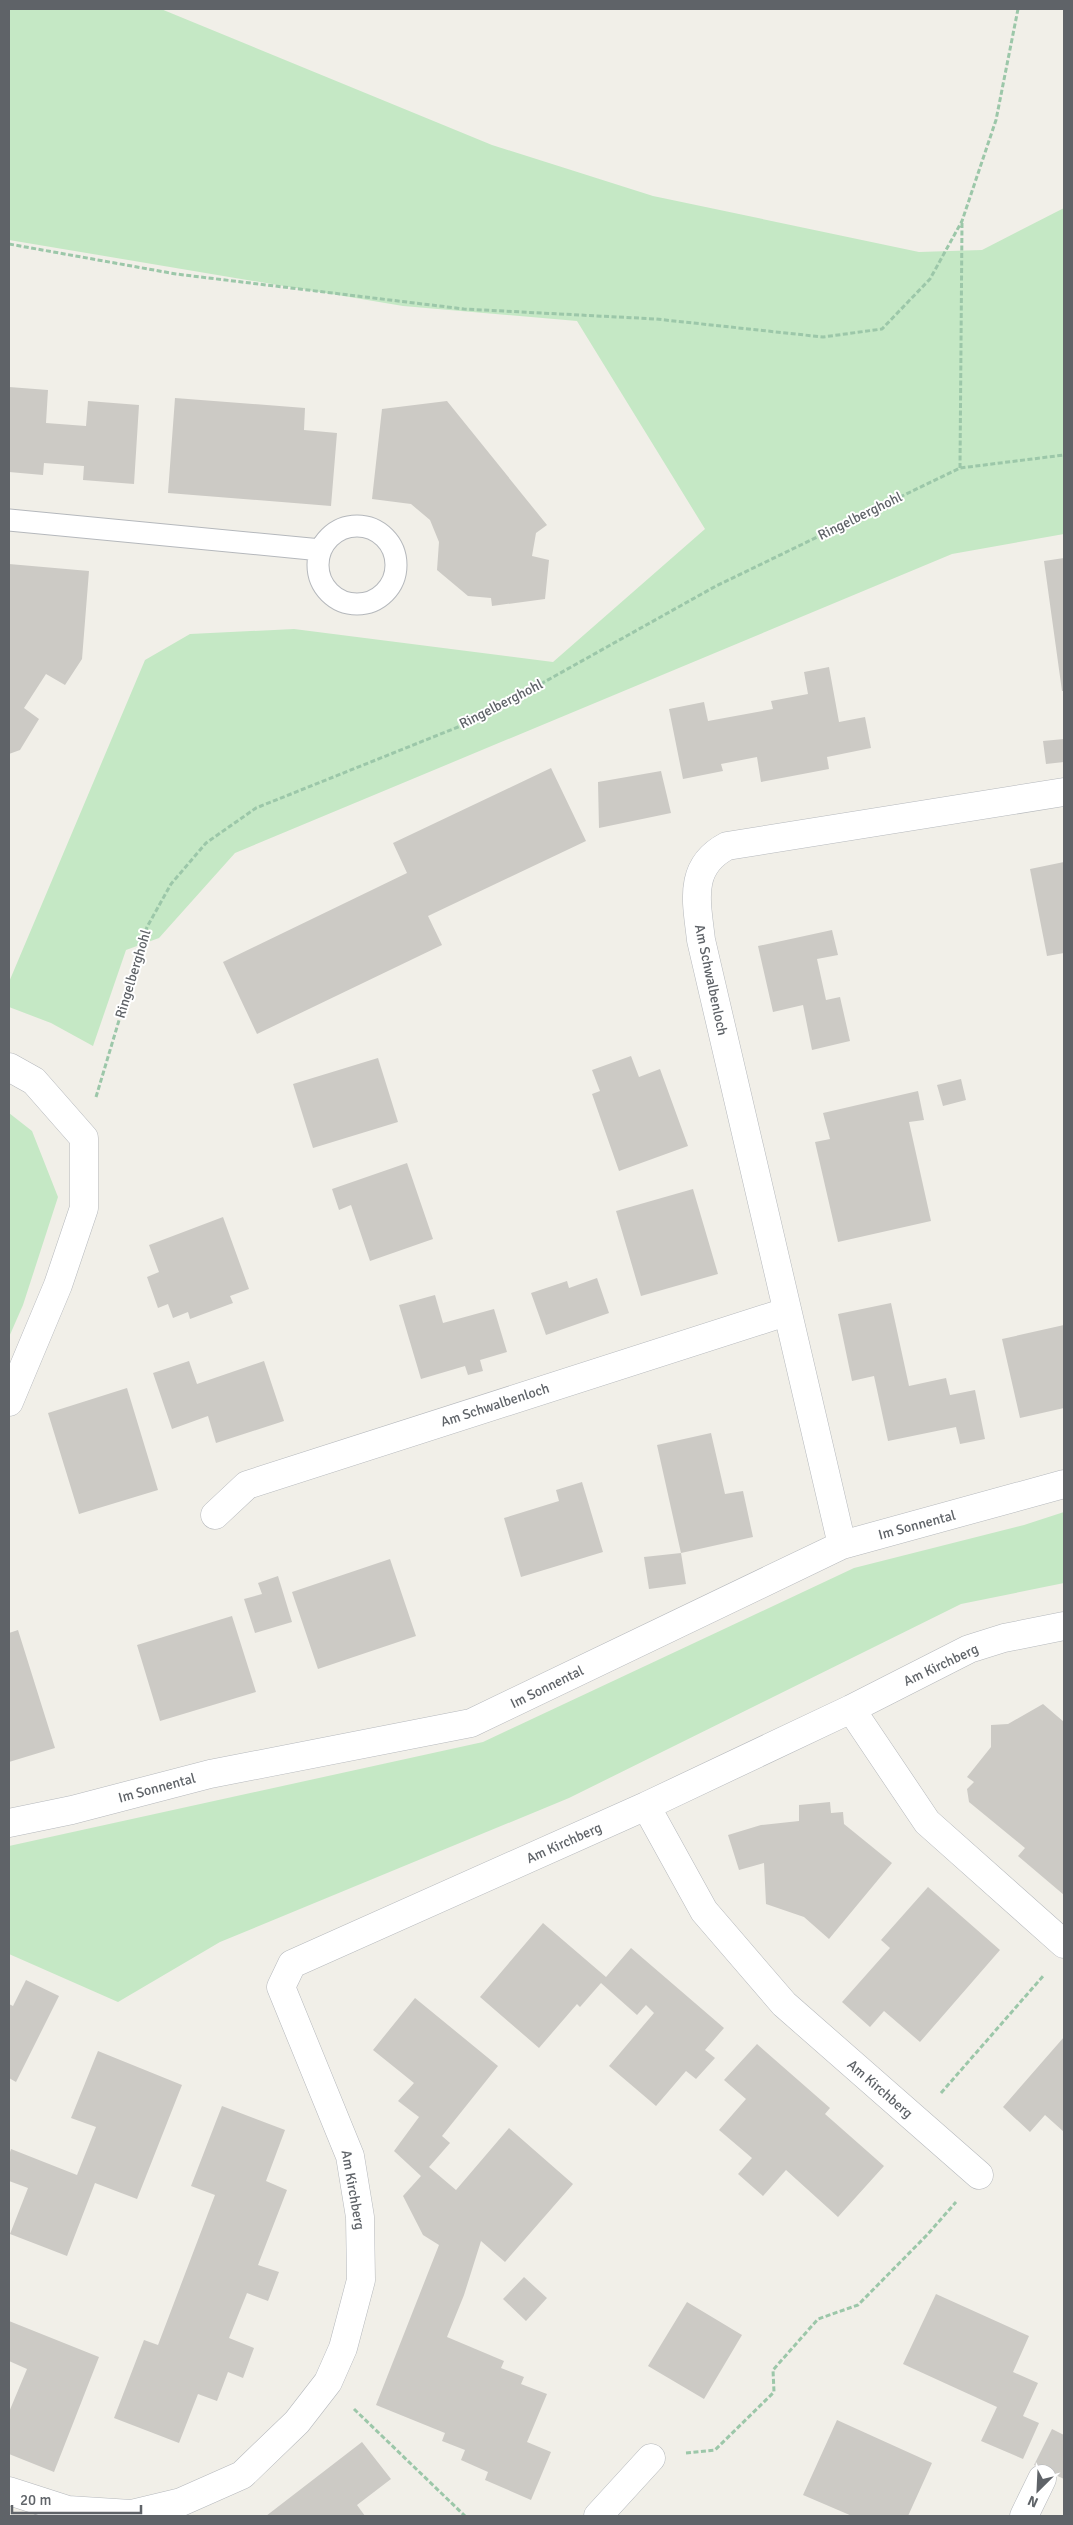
<svg xmlns="http://www.w3.org/2000/svg" width="1073" height="2525" viewBox="0 0 1073 2525" font-family="Signika,sans-serif">
	<rect width="100%" height="100%" fill="#f1efe8"/>
	<path fill="#c5e8c5" d="M9,9H161L492,145L653,196L919,252L982,250L1064,208V534L952,554L235,853L159,938L126,950L93,1046L51,1023L9,1007V982L145,660L190,634L294,629L553,662L705,529L577,321L403,306L9,240Z
		M9,1113L32,1131L58,1197L23,1305L9,1337Z
		M1064,1512V1583L961,1604L569,1798L220,1942L118,2002L9,1954V1846L483,1742L854,1568L1024,1525Z"/>
	<path fill="#cccac5" d="M9,387L48,390L46,423L86,426L88,401L139,405L134,484L83,480L84,466L44,463L43,475L9,472Z
		M175,398L305,408L304,430L337,433L331,506L168,493Z
		M447,401L547,525L536,533L532,556L549,560L545,599L492,606L491,598L468,596L437,570L439,542L430,520L411,504L372,499L382,409Z
		M1064,558V691H1062L1044,561Z
		M9,564L89,571L82,659L65,685L46,674L24,708L39,719L20,750L9,754Z
		M829,667L839,722L865,717L871,748L827,757L829,769L761,782L757,757L721,764L723,771L683,779L669,709L704,702L708,721L773,709L771,701L808,694L804,672Z
		M1064,739V762L1046,764L1043,741Z
		M551,768L586,841L428,916L442,945L257,1034L223,962L407,873L393,843Z
		M661,771L671,813L599,828L598,782Z
		M1064,862V953L1047,956L1030,869Z
		M832,930L838,955L817,959L826,1000L840,997L850,1041L812,1050L803,1005L773,1012L758,946Z
		M631,1056L639,1077L660,1069L688,1146L619,1171L592,1094L600,1091L592,1070Z
		M378,1058L398,1122L313,1148L293,1084Z
		M961,1079L966,1100L943,1106L937,1085Z
		M918,1091L924,1120L909,1122L931,1221L838,1242L815,1142L830,1139L823,1113Z
		M407,1163L433,1239L370,1261L351,1205L339,1210L332,1189Z
		M693,1189L718,1274L641,1296L616,1211Z
		M223,1217L249,1289L230,1296L233,1303L190,1319L188,1312L173,1318L168,1304L158,1308L147,1277L159,1272L149,1245Z
		M597,1278L609,1313L546,1335L531,1293L567,1281L569,1288Z
		M435,1295L443,1323L494,1309L507,1352L480,1360L483,1371L468,1375L465,1366L421,1379L399,1305Z
		M891,1303L909,1386L946,1378L950,1395L975,1390L985,1439L960,1444L956,1427L888,1441L874,1376L852,1381L838,1314Z
		M1064,1325V1408L1020,1418L1002,1339Z
		M189,1361L197,1384L264,1361L284,1421L216,1443L208,1416L172,1429L153,1373Z
		M127,1388L158,1490L79,1514L48,1413Z
		M711,1433L725,1494L743,1491L753,1537L681,1553L657,1445Z
		M582,1482L603,1552L521,1577L504,1518L559,1501L556,1490Z
		M681,1553L686,1584L649,1589L644,1557Z
		M390,1559L416,1636L318,1669L292,1592Z
		M278,1576L292,1622L255,1633L244,1599L262,1594L258,1583Z
		M232,1616L256,1692L160,1721L137,1645Z
		M18,1630L55,1748L9,1762V1633Z
		M1043,1704L1064,1722V1895L1018,1856L1025,1848L969,1802L967,1789L974,1782L967,1777L991,1747V1725L1008,1724Z
		M830,1802L831,1813L843,1812L844,1824L892,1863L829,1939L804,1917L766,1904L764,1863L739,1870L728,1835L761,1825L799,1821V1805Z
		M928,1887L1000,1950L920,2042L884,2011L870,2027L842,2002L890,1948L881,1940Z
		M543,1923L606,1977L631,1948L724,2028L705,2050L715,2058L696,2079L686,2071L656,2106L609,2066L654,2013L646,2005L637,2015L601,1983L580,2007L577,2004L539,2048L480,1997Z
		M26,1980L59,1996L16,2082L9,2078V2004L13,2006Z
		M415,1998L498,2066L442,2136L450,2143L429,2167L456,2190L509,2128L573,2184L505,2262L481,2241L464,2295L447,2337L504,2361L501,2368L524,2377L521,2384L547,2394L527,2442L551,2452L531,2500L485,2480L488,2472L461,2460L465,2450L442,2441L445,2433L376,2405L439,2245L423,2235L403,2196L421,2176L394,2151L419,2117L398,2101L414,2083L373,2050Z
		M1064,2037V2132L1045,2115L1030,2132L1003,2107Z
		M757,2044L830,2108L825,2114L884,2166L838,2217L786,2170L763,2196L738,2174L752,2158L719,2130L746,2099L724,2080Z
		M98,2051L182,2085L137,2199L95,2183L67,2256L10,2234L28,2188L9,2181V2155L11,2149L77,2175L96,2127L71,2118Z
		M222,2106L285,2130L266,2181L287,2190L258,2265L279,2272L268,2301L247,2293L229,2338L254,2348L243,2378L228,2372L217,2401L198,2394L179,2443L114,2418L144,2340L158,2345L215,2195L191,2186Z
		M524,2277L547,2298L526,2321L503,2299Z
		M936,2294L1029,2336L1013,2372L1038,2383L1023,2416L1039,2423L1023,2459L981,2441L997,2407L903,2364Z
		M687,2302L742,2335L704,2399L648,2366Z
		M9,2321L99,2357L54,2472L9,2454V2412L27,2369L9,2361Z
		M837,2420L932,2463L908,2516H852L803,2495Z
		M1052,2429L1064,2435V2479L1034,2465Z
		M362,2442L391,2479L357,2505L365,2516H266Z"/>
	<g fill="none" stroke-linecap="round" stroke-linejoin="round">
		<defs>
			<path id="lane" d="M9,520L321,550
				M318 565a39 39 0 1 1 78 0a39 39 0 1 1-78 0Z"/>
			<path id="street" d="M9,1067L34,1081L84,1138V1208L58,1285L9,1402
				M215,1515L247,1485L786,1312
				M842,1545L701,940C697,903 687,867 727,846L1064,792
				M851,1709L927,1822L1064,1944
				M646,1806L704,1911L784,2004L979,2175
				M9,1823L72,1810L210,1774L471,1723L842,1545L1064,1484
				M9,2491L68,2510L131,2514L181,2502L242,2475L297,2422L328,2382L343,2348L361,2280L360,2217L350,2156L281,1987L292,1964L646,1806L851,1709L969,1649L1004,1638L1064,1626
				M598,2516L651,2458
				M1024,2516L1042,2479"/>
		</defs>
		<use href="#lane" stroke="#b5b8bc" stroke-width="23"/>
		<use href="#street" stroke="#b5b8bc" stroke-width="29"/>
		<path stroke="#9cc7a9" stroke-width="3" stroke-dasharray="5 2.5" stroke-linecap="butt" d="M9,244L176,274L464,309L656,319L823,337L882,329L930,279L962,221L996,120L1018,9
			M960,468L962,222
			M96,1097L147,927L171,884L206,843L256,808L478,719L716,586L960,468L1064,455
			M941,2093L1044,1975
			M354,2409L465,2516
			M686,2453L715,2450L774,2392L773,2370L818,2319L858,2305L927,2235L956,2202"/>
		<use href="#lane" stroke="#fff" stroke-width="21"/>
		<use href="#street" stroke="#fff" stroke-width="28"/>
	</g>
	<g text-anchor="middle" dominant-baseline="central" stroke-width="4" stroke-linejoin="round" paint-order="stroke">
		<g font-size="14" fill="#5f6368" stroke="#fff">
			<text transform="translate(860 516) rotate(-26)">Ringelberghohl</text>
			<text transform="translate(501 704) rotate(-27)">Ringelberghohl</text>
			<text transform="translate(133 974) rotate(-73)">Ringelberghohl</text>
			<text transform="translate(711 980) rotate(78)">Am Schwalbenloch</text>
			<text transform="translate(495 1405) rotate(-18)">Am Schwalbenloch</text>
			<text transform="translate(917 1525) rotate(-15)">Im Sonnental</text>
			<text transform="translate(941 1665) rotate(-25)">Am Kirchberg</text>
			<text transform="translate(547 1687) rotate(-26)">Im Sonnental</text>
			<text transform="translate(157 1788) rotate(-15)">Im Sonnental</text>
			<text transform="translate(564 1843) rotate(-24)">Am Kirchberg</text>
			<text transform="translate(880 2089) rotate(41)">Am Kirchberg</text>
			<text transform="translate(353 2190) rotate(80)">Am Kirchberg</text>
		</g>
	</g>
	<rect width="1073" height="2525" fill="none" stroke="#5f6368" stroke-width="20"/>
	<g transform="translate(1038 2490) rotate(204)" stroke="#ffffff" stroke-width="4" paint-order="stroke">
	<path d="M0-4L9 19L0 12L-9 19Z" fill="#5f6368"/>
	<text y="-8" font-size="14" font-weight="bold" text-anchor="middle" fill="#5f6368">N</text>
	</g>
	<path d="M12 2505v8h129v-8" fill="none" stroke="#5f6368" stroke-width="2.5"/>
	<text x="20" y="2505" font-size="15" fill="#5f6368" stroke="#ffffff" stroke-width="4" paint-order="stroke">20 m</text>
</svg>
